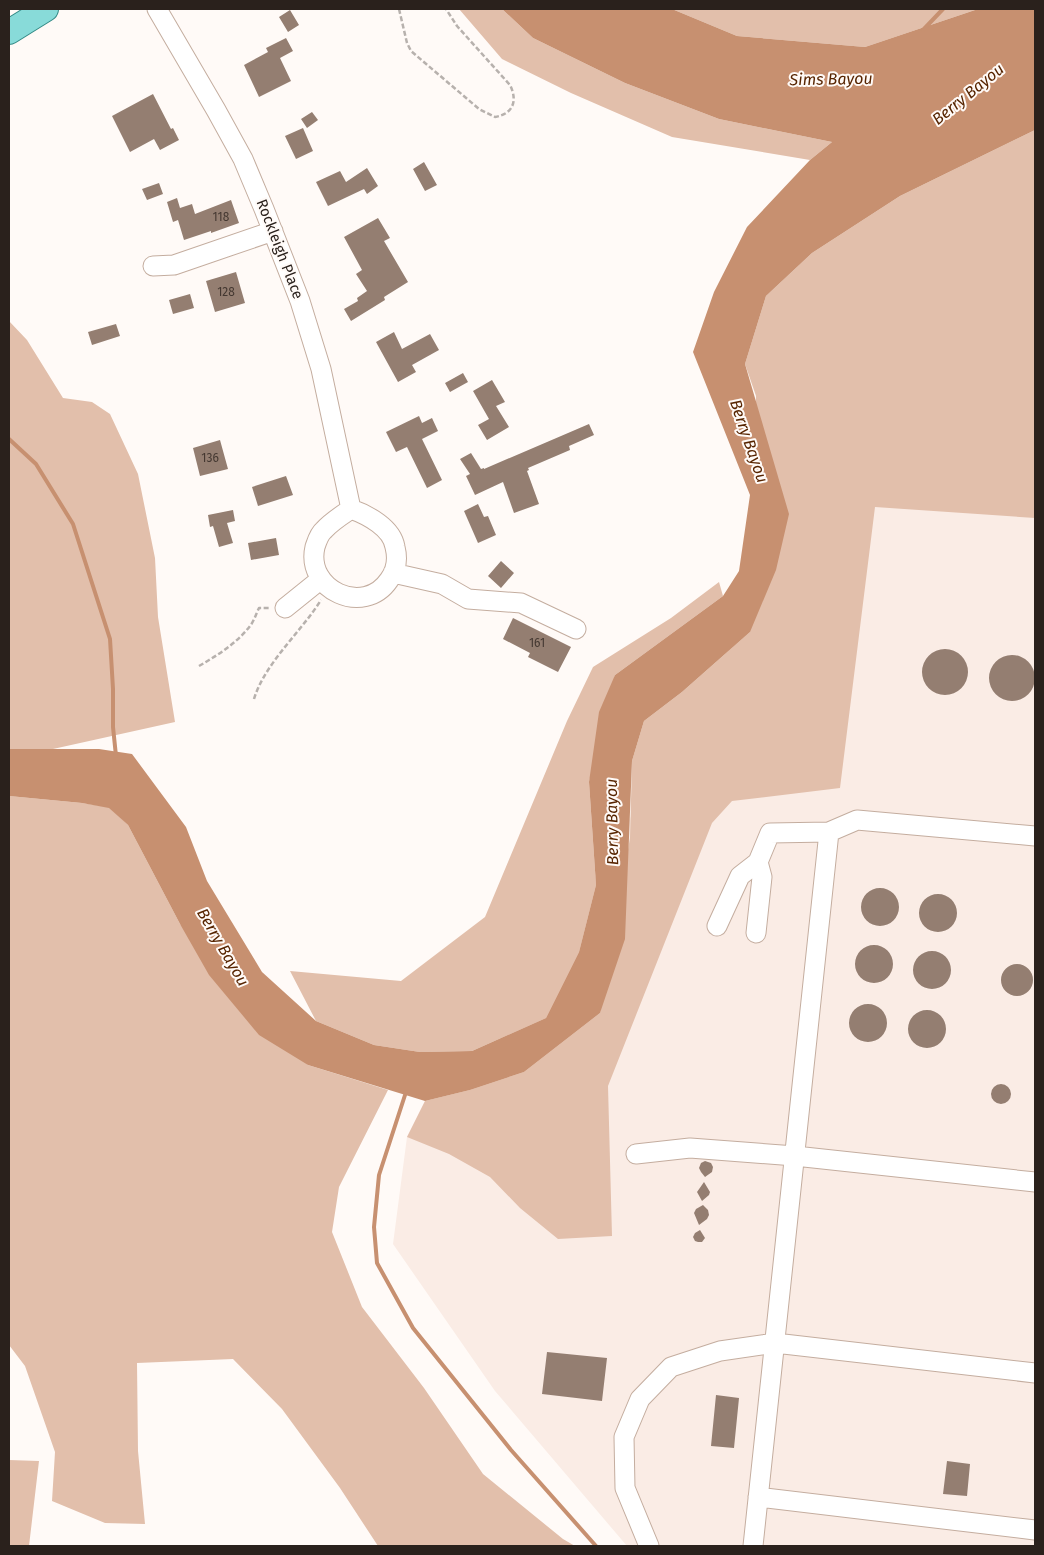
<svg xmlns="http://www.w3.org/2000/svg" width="1044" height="1555" viewBox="0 0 1044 1555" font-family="'Fira Sans',sans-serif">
	<rect width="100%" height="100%" fill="#fffaf7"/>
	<path fill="#faece5" d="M1035,130V1546H627L495,1391L393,1244L407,1137L425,1101L470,1090Z"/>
	<path fill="#e2bfab" d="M459,9H502L533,38L625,83L719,119L832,142L810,160L672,137L571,93L502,59Z
		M672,9H978L865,47L737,36Z
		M1035,130V518L875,507L840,788L732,801L712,823L608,1086L612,1236L558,1239L520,1208L490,1177L449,1154L407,1137L425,1101L470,1090L524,1072L600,1013L630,838L632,761L644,721L682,692L750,632L756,396L745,364L766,296L812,253L900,196Z
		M9,321L27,340L63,398L92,402L110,414L138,474L155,558L158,617L175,722L53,749H9Z
		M719,582L723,596L615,675L589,782L596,885L579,952L546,1018L472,1051L420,1052L374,1045L316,1021L290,971L401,981L485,917L567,721L593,667L671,618Z
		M9,796L82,803L109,807L128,825L180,924L308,1065L388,1090L339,1187L332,1232L362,1307L424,1388L483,1474L563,1539L575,1546H378L340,1488L282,1409L233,1359L137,1363L138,1451L145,1524L105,1523L52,1501L55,1452L25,1366L9,1345Z
		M9,1460L39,1461L29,1546H9Z"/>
	<path fill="#c79070" d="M502,9H672L737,36L865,47L978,9H1035V130L900,196L812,253L766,296L745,364L789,514L776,570L750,632L682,692L644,721L632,761L625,939L600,1013L524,1072L470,1090L425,1101L308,1065L259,1035L209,975L180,924L128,825L109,808L82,803L9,796V749H99L132,754L186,827L207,881L262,972L316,1021L374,1045L420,1052L472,1051L546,1018L579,952L596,885L589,782L599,712L615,675L723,596L739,571L750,495L693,352L714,292L747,227L810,160L832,142L719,119L625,83L533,38Z"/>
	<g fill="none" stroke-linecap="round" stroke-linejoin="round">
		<path stroke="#c79070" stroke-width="4" d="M923,30L943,9
			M9,439L36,464L73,524L110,639L113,689V727L116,756
			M406,1092L379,1175L374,1227L377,1263L413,1328L511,1450L596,1546"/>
	</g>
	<path fill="#947e71" d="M290,10L299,25L288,32L279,17Z
		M286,38L293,51L280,58L291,81L259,97L244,65L268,52L266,48Z
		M153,94L171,129L173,128L179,140L160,150L154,139L130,152L112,116Z
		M312,112L318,120L307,128L301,119Z
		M303,128L313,151L296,159L285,136Z
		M424,162L437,185L425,191L413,169Z
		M367,168L378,186L367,194L364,189L328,206L316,182L340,171L346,182Z
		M159,183L163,194L147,200L142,189Z
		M177,198L180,208L192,204L195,214L231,200L239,223L211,233V231L184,240L178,220L173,222L167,202Z
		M378,218L390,238L384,241L408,282L384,297L385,300L351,321L344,309L358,301L357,298L367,291L356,274L362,270L344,237Z
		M236,272L245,303L215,312L206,281Z
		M190,294L194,308L173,314L169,300Z
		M116,324L120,336L92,345L88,332Z
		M394,332L402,349L430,334L439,350L412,365L416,372L398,382L376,342Z
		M463,373L468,382L450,392L445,383Z
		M492,380L505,402L496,406L509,427L487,440L478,425L489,419L473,391Z
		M419,416L422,423L432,418L438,431L422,439L442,480L427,488L407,447L396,452L386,432Z
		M589,424L594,435L569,446L570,450L528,468L529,470L527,471L539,504L514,513L503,482L475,495L466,476L470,474L460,459L471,453L481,469L484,468V469Z
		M220,440L228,469L200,476L193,448Z
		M286,476L293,495L258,506L252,487Z
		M478,504L484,517L488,516L496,535L478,543L464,511Z
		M233,510L235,521L227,523L233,543L219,547L213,526L210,527L208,515Z
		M276,538L279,555L251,560L248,543Z
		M501,561L514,573L501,588L488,576Z
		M513,618L571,647L558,672L528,657L530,653L503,639Z
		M922 672a23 23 0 1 1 46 0a23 23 0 1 1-46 0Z
		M989 678a23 23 0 1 1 46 0a23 23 0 1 1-46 0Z
		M861 907a19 19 0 1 1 38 0a19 19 0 1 1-38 0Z
		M919 913a19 19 0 1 1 38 0a19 19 0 1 1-38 0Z
		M855 964a19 19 0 1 1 38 0a19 19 0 1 1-38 0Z
		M913 970a19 19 0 1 1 38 0a19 19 0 1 1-38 0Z
		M1001 980a16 16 0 1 1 32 0a16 16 0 1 1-32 0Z
		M849 1023a19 19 0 1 1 38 0a19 19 0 1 1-38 0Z
		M908 1029a19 19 0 1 1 38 0a19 19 0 1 1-38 0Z
		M991 1094a10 10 0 1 1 20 0a10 10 0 1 1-20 0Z
		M705,1161L711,1163L713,1167L712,1172L705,1177L701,1172L699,1168L701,1163Z
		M704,1182L710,1192L709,1195L702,1201L697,1192Z
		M703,1205L708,1210L709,1215L707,1219L699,1225L694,1213L696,1209Z
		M700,1230L705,1238L702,1242H698L695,1241L693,1237L695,1233Z
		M547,1352L607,1358L602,1401L542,1394Z
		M716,1395L739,1398L734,1448L711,1446Z
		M947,1461L970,1464L967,1496L943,1494Z"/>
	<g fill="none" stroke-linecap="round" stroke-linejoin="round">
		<defs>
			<path id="minor" d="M157,9L216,110L243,159L264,209L300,301L321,369L351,509
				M153,266L174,265L273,231
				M351,509C368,515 392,528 395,547C398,559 396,571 389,580C364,617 305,590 315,547C317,541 319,534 324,530C331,522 342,515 351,509Z
				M393,573L442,584L468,599L521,603L576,629
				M285,608L321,579
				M717,926L740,876L758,862
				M756,933L762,877L758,862L770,833L829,832
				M636,1154L690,1148L795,1156L1035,1182
				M758,1497L1035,1530
				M649,1546L625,1488L624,1437L640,1399L671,1367L720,1351L775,1343L1035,1373
				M753,1546L829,832L857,820L1035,836"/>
			<path id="major" d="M9,32L46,9"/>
		</defs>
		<use href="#minor" stroke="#c4ad9f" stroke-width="21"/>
		<use href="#major" stroke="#338a86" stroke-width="26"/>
		<path stroke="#b7b1ad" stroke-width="2.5" stroke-dasharray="5 2.5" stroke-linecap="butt" d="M399,9L407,43L411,51L479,109L495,117C513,114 518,101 510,85L457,26L446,9
			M199,666C218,655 237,643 250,626C254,621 256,614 259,608H271
			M254,699C265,663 301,632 321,600"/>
		<use href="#minor" stroke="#fff" stroke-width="19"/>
		<use href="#major" stroke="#88dbd9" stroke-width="24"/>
	</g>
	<g text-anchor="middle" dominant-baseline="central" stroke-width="4" stroke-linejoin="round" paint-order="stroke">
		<g font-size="12" fill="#443831">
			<text x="221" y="217">118</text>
			<text x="226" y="292">128</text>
			<text x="210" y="458">136</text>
			<text x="537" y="643">161</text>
		</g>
		<g font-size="15" fill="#2a211c" stroke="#fffaf7">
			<text transform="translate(280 249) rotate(69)">Rockleigh Place</text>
		</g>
		<g font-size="16" font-style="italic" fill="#572400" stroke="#fffaf7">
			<text transform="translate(831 79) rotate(-1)">Sims Bayou</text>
			<text transform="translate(968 94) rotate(-39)">Berry Bayou</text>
			<text transform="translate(749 441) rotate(71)">Berry Bayou</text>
			<text transform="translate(612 822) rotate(-91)">Berry Bayou</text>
			<text transform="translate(223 947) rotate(60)">Berry Bayou</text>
		</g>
	</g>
	<rect width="1044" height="1555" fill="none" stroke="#2a211c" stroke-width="20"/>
</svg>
